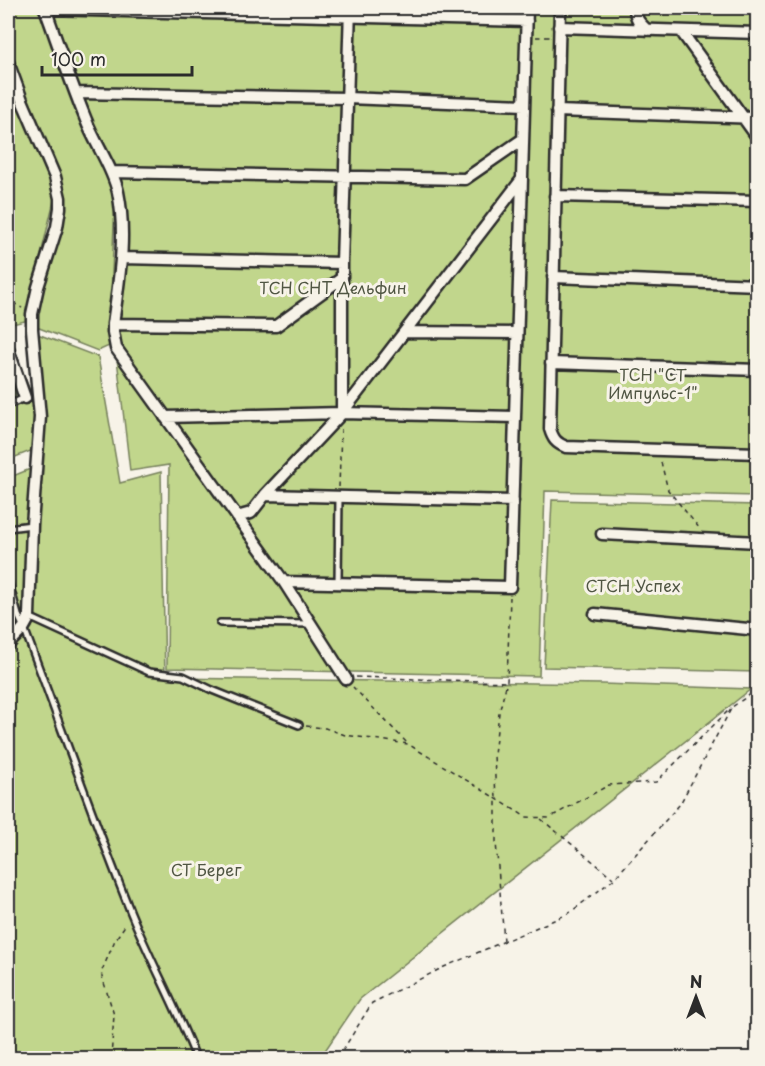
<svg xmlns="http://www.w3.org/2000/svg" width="765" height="1066" viewBox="0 0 765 1066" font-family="'Playpen Sans',sans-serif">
	<rect width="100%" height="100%" fill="#f7f3e8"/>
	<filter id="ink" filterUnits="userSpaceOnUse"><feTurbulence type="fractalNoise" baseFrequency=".0167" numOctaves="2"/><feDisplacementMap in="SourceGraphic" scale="12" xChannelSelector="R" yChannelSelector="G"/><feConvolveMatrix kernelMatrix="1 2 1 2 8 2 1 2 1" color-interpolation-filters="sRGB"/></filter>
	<g filter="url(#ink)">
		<path fill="#c1d68c" stroke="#76805c" stroke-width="1.5" d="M8,8H40L107,174L115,200L109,346L98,351L34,326L63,195L8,51Z
			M49,8H757V496L545,491L539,676L167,668L169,465L130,471L113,324L118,200Z
			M8,68L56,192L25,321L8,325Z
			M8,332L34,402L38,448L8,460Z
			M35,333L98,357L120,483L161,472L165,678L602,684L751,689L360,999L320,1058H8V478L40,465Z
			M552,500L757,505V672L544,667Z"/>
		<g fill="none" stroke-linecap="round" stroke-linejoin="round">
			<defs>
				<path id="service" d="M8,405L25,398
					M8,528L32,525
					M8,580L18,615L24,628C60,723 93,819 131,913C151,962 177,1009 196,1058
					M338,583L339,497
					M29,617L149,672L183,676L212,690L299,725
					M220,623L312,624"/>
				<path id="minor" d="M45,8C58,45 71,83 86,120C95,144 112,166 118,192C127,236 119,280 113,324V332L116,348L284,582L346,679
					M560,8L550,429C553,439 556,443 566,447L758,453
					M635,8C635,18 639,23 647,30
					M45,9L527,21
					M559,27L758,33
					M681,31L758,138
					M8,62L22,100L55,177L60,198V208L57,227L38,287L32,314V329L40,417L32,525L29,616C27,628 16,635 8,645
					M76,93L347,98L524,105
					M557,111L758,118
					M111,172L465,179L523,139
					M555,196L758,201
					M122,258L342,263
					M553,277L758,285
					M113,324L276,326L342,278
					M405,332L517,333
					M8,349L25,398
					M551,363L758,370
					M342,413V263L350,8
					M165,417L342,413L515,417
					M265,495L513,501
					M237,517L251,513L265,495L342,413L522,179
					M602,534L758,542
					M284,582L510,587L527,8
					M595,614L758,630"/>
			</defs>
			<use href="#service" stroke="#2b2b2b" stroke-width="10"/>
			<use href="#minor" stroke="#2b2b2b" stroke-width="15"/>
			<path stroke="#2b2b2b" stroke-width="1.5" stroke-dasharray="4.5 4.5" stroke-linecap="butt" d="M536,37H550
				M8,106L13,104
				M8,295L12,302L22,308
				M661,462L668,490L700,529
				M339,487L341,429
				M356,677L507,682
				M353,687L408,744
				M757,689L758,684
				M306,726L325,728L345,735L408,744L526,817L549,818L609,785L656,782L731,708
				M541,819L613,878
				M504,941L496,842V799L494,755L499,713L507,682L510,597
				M111,1058L114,1015L101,973L115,940L126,924
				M338,1058L372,1003L444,967L568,914L614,879L680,804L732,707L758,689"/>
			<use href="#service" stroke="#f7f3e8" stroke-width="5"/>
			<use href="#minor" stroke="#f7f3e8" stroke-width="10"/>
		</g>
	</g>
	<g text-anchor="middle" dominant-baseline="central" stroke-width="6" stroke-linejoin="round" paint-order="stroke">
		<g font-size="16" fill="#505643" stroke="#f7f3e8">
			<text x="333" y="287">ТСН СНТ Дельфин</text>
			<text x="653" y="374">ТСН "СТ<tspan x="653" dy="18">Импульс-1"</tspan></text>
			<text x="633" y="585">СТСН Успех</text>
			<text x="206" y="869">СТ Берег</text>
		</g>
	</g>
	<rect width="765" height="1066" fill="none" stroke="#f7f3e8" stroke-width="30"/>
	<rect x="15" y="15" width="735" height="1036" fill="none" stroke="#2b2b2b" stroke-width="2" filter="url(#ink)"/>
	<g transform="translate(696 997)" stroke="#f7f3e8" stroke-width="4.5" paint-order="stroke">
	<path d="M0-4.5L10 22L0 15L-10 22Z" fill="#2b2b2b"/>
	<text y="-9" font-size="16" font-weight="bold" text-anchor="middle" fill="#2b2b2b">N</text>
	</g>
	<path d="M42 66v9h150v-9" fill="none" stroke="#2b2b2b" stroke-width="3"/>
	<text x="51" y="66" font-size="18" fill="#2b2b2b" stroke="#f7f3e8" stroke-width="4.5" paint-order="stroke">100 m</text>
</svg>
